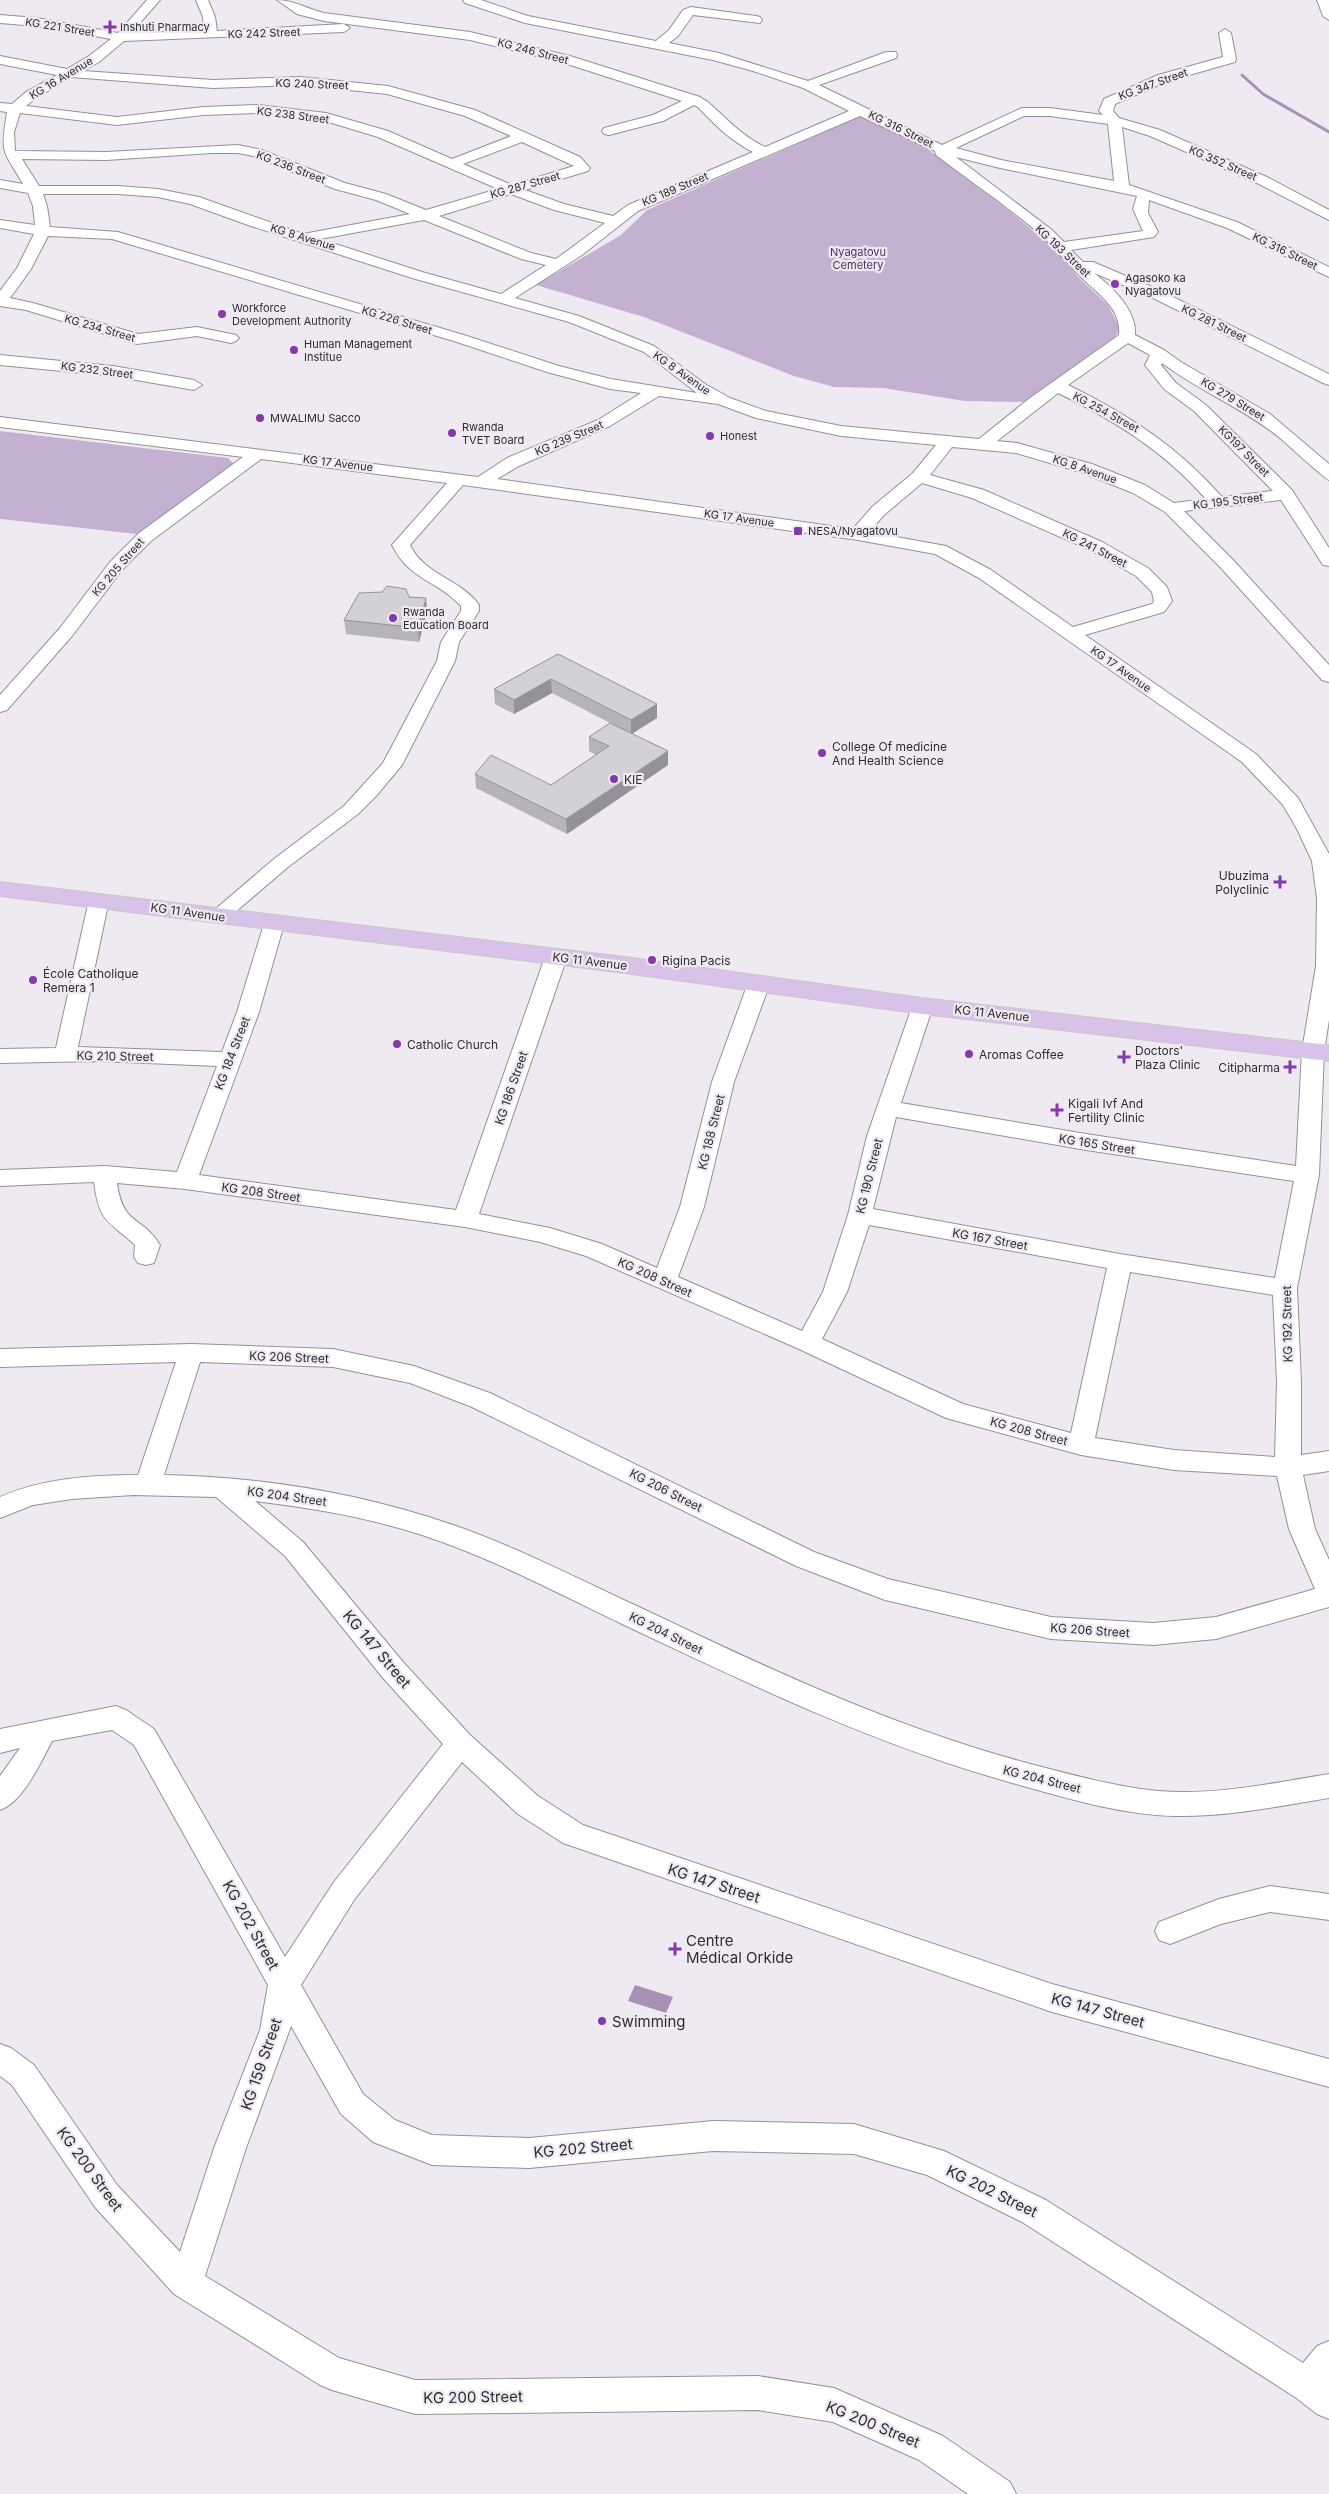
<svg xmlns="http://www.w3.org/2000/svg" width="1329" height="2494" viewBox="0 0 1329 2494" font-family="Inter,sans-serif">
	<rect width="100%" height="100%" fill="#efeaf2"/>
	<path fill="#c4b1d1" d="M863,115L925,147L1009,211L1055,249L1079,278L1108,305L1120,328L1114,339L1024,402L965,401L883,388L834,387L794,376L644,317L536,285L621,235L647,210Z
		M0,431L228,458L234,464L173,510L137,534L0,519Z"/>
	<path fill="#a691b7" d="M635,1985L673,1997L666,2013L628,2001Z"/>
	<g fill="none" stroke-linecap="round" stroke-linejoin="round">
		<path stroke="#a691b7" stroke-width="3" d="M1242,75L1263,94L1329,132"/>
		<defs>
			<path id="minor" d="M147,0H160L131,33L204,31L203,17L196,0H208L215,17L217,31L344,24L350,28L344,32L124,41L99,62L83,71L213,80L301,77L388,86L475,110L580,157L590,168L588,171L525,190L564,204L613,216L628,205L753,152C731,141 715,125 698,107L694,105L663,121L609,135L604,134L602,131L604,128L653,115L682,101L561,62L470,40L324,21L297,14L277,0C294,0 307,9 324,13L470,32L570,56L700,97C703,100 706,100 709,103C728,120 742,136 765,147L849,111L803,88L753,71L713,60L525,23L465,3L463,0H481L528,16L656,41L669,30L683,10L691,7L756,16L760,17L762,20L760,23L693,15L678,36L669,43L719,53L808,81L886,52H896L897,55L896,58L819,85L942,145L1022,108H1050L1103,115L1099,111L1104,99L1158,75L1223,57L1219,33L1225,29L1231,33L1236,59L1235,62L1168,81L1115,104L1113,111L1119,118L1160,130L1269,178L1329,210V220L1259,184L1150,136L1122,127L1129,185L1237,222L1329,267V277L1227,228L1149,200L1148,213L1158,232L1154,237L1071,250L1083,262H1093L1159,290L1329,374V385L1323,383L1149,296L1094,273C1112,287 1137,310 1135,335L1164,350L1181,362L1270,414L1329,464V480C1325,479 1287,444 1280,438C1243,408 1199,391 1162,363L1161,365L1176,383L1206,405L1292,490L1329,548V566L1323,565L1281,500L1184,511L1233,560L1329,665V682L1322,680L1221,568L1165,512L1133,493L1080,472L1016,453L952,447L930,475L984,490L1102,542L1148,568L1167,587L1172,601L1164,612L1085,635L1256,754L1298,798L1329,854V1020L1324,1051L1319,1175L1297,1288L1301,1382V1455L1329,1451V1471L1303,1475L1315,1529L1329,1560V1607L1216,1639L1153,1645L1051,1639L885,1600L796,1566L472,1407L410,1383L333,1367L200,1362L164,1475C262,1477 360,1493 453,1525C517,1547 578,1579 639,1607C769,1669 898,1730 1038,1766C1077,1776 1117,1787 1158,1791C1215,1796 1273,1783 1329,1774V1798C1279,1806 1228,1817 1176,1816C1120,1815 1063,1797 1009,1782C873,1744 747,1683 620,1623C555,1592 490,1557 422,1535C367,1517 311,1508 255,1501L303,1542L403,1662L470,1735L538,1796L583,1825L1052,1984L1329,2059V2087L1052,2012L563,1843L518,1814L462,1762L354,1900L301,1985L363,2094L395,2120L432,2135L529,2138L713,2121L854,2124L944,2151L1046,2200L1303,2363L1317,2346L1329,2341V2419L1317,2414L1295,2397L1022,2222L927,2175L854,2154L713,2151L529,2168L432,2165L373,2142L341,2114L291,2026L246,2148L205,2276L339,2358L415,2380L758,2376L834,2388L943,2436L1010,2482L1016,2494H968L919,2460L833,2422L758,2410L415,2414L332,2390L320,2385L174,2294L95,2207L12,2085L0,2076V2044L11,2048L34,2065L117,2185L180,2252L214,2148L260,2030L268,1985L134,1745L112,1730L52,1741C41,1762 23,1802 0,1810V1776L20,1748L0,1753V1729L116,1706L126,1710L154,1729L285,1957L334,1882L443,1744L383,1678L285,1556L216,1497L133,1495L72,1499L33,1505L0,1518V1497C43,1478 91,1475 138,1475L176,1362L0,1367V1349L191,1344L333,1349L414,1366L490,1393L814,1552L888,1579L1051,1617L1153,1623L1216,1617L1315,1589L1289,1529L1277,1476L1174,1470L1081,1455L946,1418L799,1349L586,1256L540,1242L465,1227L185,1189L117,1183C123,1227 142,1215 160,1245L154,1263L146,1265L138,1263L134,1257L135,1245C109,1221 99,1223 94,1182L0,1186V1170L105,1166L177,1172L217,1066L99,1061L0,1063V1049L56,1048L89,900L92,896L99,894L106,896L109,900L78,1047L222,1052L237,1012L264,924L267,920L274,918L281,920L284,924L259,1012L199,1175L456,1210L545,957L549,952L556,950L563,952L567,957L479,1214L550,1228L602,1244L657,1268L680,1207L712,1082L748,983L751,978L759,976L767,978L770,983L734,1082L704,1207L678,1277L802,1331L823,1292L848,1215L867,1136L914,1001L922,999L930,1001L933,1006L901,1103L1086,1134L1296,1166L1302,1051L1316,966L1317,898L1312,861L1297,829L1283,805L1242,762L979,578L935,554L858,540L463,485L410,545C424,575 461,579 479,605V611L459,642L455,661L402,765L377,795L358,814L288,867L226,920L219,922L212,920L209,916L212,912L274,859L344,806L383,763L437,661L441,642L461,611V606C437,580 410,581 392,545L447,483L261,459L151,541L122,570L72,636L7,710L0,712V695L60,628L110,562L139,533L243,457L0,427V417L478,477L507,458L598,420L641,393L610,389L547,372L457,342L112,239L48,236L31,269L10,298L33,303L138,334L197,327L236,335L239,338L236,341L231,343L197,336L137,344L26,310L0,306V291L17,268L34,234L0,228V220L35,225L33,206L28,193L0,188V180L23,184C3,149 0,156 7,112L0,111V103L12,104L26,92L57,75L0,64V56L67,69L89,56L111,39L37,26L0,23V15L37,18L118,33ZM71,77L213,88L301,85L387,94L465,116L511,136L452,159L388,131L326,113L258,105L203,107L117,117L26,106L36,98ZM20,113L117,125L203,115L258,113L325,121L378,137L498,189L426,210L386,194L345,183L262,150L238,145L106,152L15,151L14,132ZM860,116L935,151L936,155C971,182 1009,207 1042,236C1055,248 1066,262 1079,275C1095,292 1122,307 1119,335L1030,398L979,439L841,426L766,411L730,398L705,384L654,346L579,316L515,298L582,255L638,211ZM1024,116H1050L1108,124L1114,181L1001,160L956,148ZM522,142L574,166L512,185L463,164ZM212,153H238L253,156L335,189L376,200L410,214L303,234L199,197L158,189L118,186H39L22,159L106,160ZM956,157L1000,168L1137,196L1133,209L1143,231L1064,242L1052,230ZM43,194H118L158,197L190,204L248,225L412,278L569,322L644,352L697,393L611,379L559,366L467,336L118,232L50,227L47,206ZM511,194L554,210L605,223L556,259L531,253L439,216ZM424,220L521,259L546,265L501,294L422,272L320,239ZM1128,343L1150,355L1145,365L1164,389L1194,411L1273,491L1222,497C1177,446 1129,415 1068,385ZM1058,393C1114,420 1164,451 1206,499L1174,503L1145,485L1092,464L1017,443L997,441ZM659,396L718,404L756,418L841,436L936,445L913,473L872,507L853,529L497,479L519,466L610,426ZM922,483L972,498L1090,550L1136,576L1152,592L1154,601L1152,604L1073,627L991,570L946,546L869,532L884,515ZM896,1117L1086,1150L1294,1181L1275,1278L1120,1254L873,1209ZM869,1225L1107,1268L1071,1433L963,1404L822,1339L847,1292ZM1130,1272L1273,1295L1277,1382L1275,1457L1174,1450L1095,1438Z
				M1317,0H1329V20L1323,16Z
				M0,355L113,366L194,380L202,385L194,390L113,376L0,365Z
				M1270,1886L1329,1894V1920L1270,1912L1221,1924L1170,1944L1159,1940L1155,1931L1159,1922L1219,1899Z"/>
			<path id="major" d="M0,882L625,957L922,998L1329,1045V1061L922,1014L625,973L0,896Z"/>
		</defs>
		<use href="#minor" stroke="#949097" stroke-width="2"/>
		<use href="#major" stroke="#c9c8c9" stroke-width="2"/>
		<use href="#minor" fill="#fff" fill-rule="evenodd"/>
		<use href="#major" fill="#d8c2e8" fill-rule="evenodd"/>
	</g>
	<path fill="#b6b3ba" d="M382,592L409,597L426,598L427,612L419,642L346,634L344,620Z
		M558,654L657,718L632,734L668,751V765L567,834L476,788L475,774L551,785L596,755L589,751V737L614,725L552,693L514,714L495,704L494,689Z"/>
	<path fill="#949297" d="M426,598L427,612L419,642L418,628Z
		M551,679L552,693L514,714V700Z
		M657,704V718L631,734V720Z
		M668,751V765L567,834L566,819Z"/>
	<path fill="#d4d0d8" stroke="#949297" d="M387,586L406,589L409,597L426,598L418,628L344,620L359,593L382,592Z
		M558,654L657,704L631,720L551,679L514,700L494,689Z
		M610,723L668,751L566,819L475,774L491,755L551,785L609,746L589,737Z"/>
	<g fill="#823aac" stroke="#efeaf2" stroke-width="2">
		<path d="M107.5 19.5h5v5h5v5h-5v5h-5v-5h-5v-5h5z"/>
		<circle cx="1115" cy="284" r="5"/>
		<circle cx="222" cy="314" r="5"/>
		<circle cx="294" cy="350" r="5"/>
		<circle cx="260" cy="418" r="5"/>
		<circle cx="452" cy="433" r="5"/>
		<circle cx="710" cy="436" r="5"/>
		<rect x="793" y="526" width="10" height="10" rx="2.5"/>
		<circle cx="393" cy="618" r="5"/>
		<circle cx="822" cy="753" r="5"/>
		<circle cx="614" cy="779" r="5"/>
		<path d="M1277.5 874.5h5v5h5v5h-5v5h-5v-5h-5v-5h5z"/>
		<circle cx="652" cy="960" r="5"/>
		<circle cx="33" cy="980" r="5"/>
		<circle cx="397" cy="1044" r="5"/>
		<circle cx="969" cy="1054" r="5"/>
		<path d="M1121.5 1049.5h5v5h5v5h-5v5h-5v-5h-5v-5h5z"/>
		<path d="M1287.5 1059.5h5v5h5v5h-5v5h-5v-5h-5v-5h5z"/>
		<path d="M1054.5 1102.5h5v5h5v5h-5v5h-5v-5h-5v-5h5z"/>
		<path d="M672.5 1941.5h5v5h5v5h-5v5h-5v-5h-5v-5h5z"/>
		<circle cx="602" cy="2021" r="5"/>
	</g>
	<g text-anchor="middle" dominant-baseline="central" stroke-width="4.5" stroke-linejoin="round" paint-order="stroke">
		<g font-size="11" fill="#2f2d30" stroke="#efeaf2">
			<text transform="translate(60 27) rotate(9)">KG 221 Street</text>
			<text transform="translate(264 33) rotate(-2)">KG 242 Street</text>
			<text transform="translate(533 51) rotate(15)">KG 246 Street</text>
			<text transform="translate(61 78) rotate(-31)">KG 16 Avenue</text>
			<text transform="translate(312 84) rotate(2)">KG 240 Street</text>
			<text transform="translate(1153 84) rotate(-20)">KG 347 Street</text>
			<text transform="translate(293 115) rotate(7)">KG 238 Street</text>
			<text transform="translate(901 129) rotate(26)">KG 316 Street</text>
			<text transform="translate(1223 163) rotate(23)">KG 352 Street</text>
			<text transform="translate(291 167) rotate(21)">KG 236 Street</text>
			<text transform="translate(525 185) rotate(-16)">KG 287 Street</text>
			<text transform="translate(675 189) rotate(-23)">KG 189 Street</text>
			<text transform="translate(303 237) rotate(17)">KG 8 Avenue</text>
			<text transform="translate(1063 251) rotate(43)">KG 193 Street</text>
			<text transform="translate(1285 251) rotate(26)">KG 316 Street</text>
			<text transform="translate(397 320) rotate(17)">KG 226 Street</text>
			<text transform="translate(1214 323) rotate(26)">KG 281 Street</text>
			<text transform="translate(100 328) rotate(16)">KG 234 Street</text>
			<text transform="translate(97 370) rotate(7)">KG 232 Street</text>
			<text transform="translate(682 373) rotate(35)">KG 8 Avenue</text>
			<text transform="translate(1233 399) rotate(31)">KG 279 Street</text>
			<text transform="translate(1106 412) rotate(28)">KG 254 Street</text>
			<text transform="translate(569 438) rotate(-23)">KG 239 Street</text>
			<text transform="translate(1244 451) rotate(45)">KG197 Street</text>
			<text transform="translate(338 463) rotate(7)">KG 17 Avenue</text>
			<text transform="translate(1085 469) rotate(19)">KG 8 Avenue</text>
			<text transform="translate(1228 501) rotate(-7)">KG 195 Street</text>
			<text transform="translate(739 518) rotate(8)">KG 17 Avenue</text>
			<text transform="translate(1095 548) rotate(27)">KG 241 Street</text>
			<text transform="translate(118 567) rotate(-49)">KG 205 Street</text>
			<text transform="translate(1121 669) rotate(35)">KG 17 Avenue</text>
		</g>
		<g font-size="11" fill="#2f2d30" stroke="#efeaf2" text-anchor="start">
			<text x="120" y="27">Inshuti Pharmacy</text>
			<text x="1125" y="278">Agasoko ka<tspan x="1125" dy="13">Nyagatovu</tspan></text>
			<text x="232" y="308">Workforce<tspan x="232" dy="13">Development Authority</tspan></text>
			<text x="304" y="344">Human Management<tspan x="304" dy="13">Institue</tspan></text>
			<text x="270" y="418">MWALIMU Sacco</text>
			<text x="462" y="427">Rwanda<tspan x="462" dy="13">TVET Board</tspan></text>
			<text x="720" y="436">Honest</text>
			<text x="808" y="531">NESA/Nyagatovu</text>
			<text x="403" y="612">Rwanda<tspan x="403" dy="13">Education Board</tspan></text>
		</g>
		<g font-size="11" fill="#4e2f61" stroke="#efeaf2">
			<text x="858" y="252">Nyagatovu<tspan x="858" dy="13">Cemetery</tspan></text>
		</g>
		<g font-size="12" fill="#2f2d30" stroke="#efeaf2" text-anchor="start">
			<text x="832" y="746">College Of medicine<tspan x="832" dy="14">And Health Science</tspan></text>
			<text x="624" y="779">KIE</text>
			<text x="1269" y="875" text-anchor="end">Ubuzima<tspan x="1269" dy="14">Polyclinic</tspan></text>
			<text x="662" y="960">Rigina Pacis</text>
			<text x="43" y="973">École Catholique<tspan x="43" dy="14">Remera 1</tspan></text>
			<text x="407" y="1044">Catholic Church</text>
			<text x="1135" y="1050">Doctors'<tspan x="1135" dy="14">Plaza Clinic</tspan></text>
			<text x="979" y="1054">Aromas Coffee</text>
			<text x="1280" y="1067" text-anchor="end">Citipharma</text>
			<text x="1068" y="1103">Kigali Ivf And<tspan x="1068" dy="14">Fertility Clinic</tspan></text>
		</g>
		<g font-size="12" fill="#2f2d30" stroke="#efeaf2">
			<text transform="translate(188 912) rotate(8)">KG 11 Avenue</text>
			<text transform="translate(590 961) rotate(7)">KG 11 Avenue</text>
			<text transform="translate(992 1013) rotate(6)">KG 11 Avenue</text>
			<text transform="translate(232 1053) rotate(-69)">KG 184 Street</text>
			<text transform="translate(115 1056) rotate(1)">KG 210 Street</text>
			<text transform="translate(511 1088) rotate(-71)">KG 186 Street</text>
			<text transform="translate(711 1132) rotate(-76)">KG 188 Street</text>
			<text transform="translate(1097 1144) rotate(9)">KG 165 Street</text>
			<text transform="translate(869 1176) rotate(-76)">KG 190 Street</text>
			<text transform="translate(261 1192) rotate(8)">KG 208 Street</text>
			<text transform="translate(990 1239) rotate(10)">KG 167 Street</text>
			<text transform="translate(655 1277) rotate(24)">KG 208 Street</text>
			<text transform="translate(1287 1324) rotate(-91)">KG 192 Street</text>
			<text transform="translate(289 1357) rotate(2)">KG 206 Street</text>
			<text transform="translate(1029 1431) rotate(15)">KG 208 Street</text>
			<text transform="translate(666 1490) rotate(27)">KG 206 Street</text>
			<text transform="translate(287 1496) rotate(8)">KG 204 Street</text>
			<text transform="translate(1090 1630) rotate(4)">KG 206 Street</text>
			<text transform="translate(666 1633) rotate(26)">KG 204 Street</text>
			<text transform="translate(1042 1779) rotate(14)">KG 204 Street</text>
		</g>
		<g font-size="15" fill="#2f2d30" stroke="#efeaf2">
			<text transform="translate(377 1649) rotate(50)">KG 147 Street</text>
			<text transform="translate(714 1883) rotate(18)">KG 147 Street</text>
			<text transform="translate(251 1925) rotate(61)">KG 202 Street</text>
			<text transform="translate(1098 2010) rotate(15)">KG 147 Street</text>
			<text transform="translate(261 2064) rotate(-71)">KG 159 Street</text>
			<text transform="translate(583 2148) rotate(-5)">KG 202 Street</text>
			<text transform="translate(90 2169) rotate(54)">KG 200 Street</text>
			<text transform="translate(992 2191) rotate(26)">KG 202 Street</text>
			<text transform="translate(473 2397) rotate(-1)">KG 200 Street</text>
			<text transform="translate(873 2424) rotate(22)">KG 200 Street</text>
		</g>
		<g font-size="15" fill="#2f2d30" stroke="#efeaf2" text-anchor="start">
			<text x="686" y="1940">Centre<tspan x="686" dy="17">Médical Orkide</tspan></text>
			<text x="612" y="2021">Swimming</text>
		</g>
	</g>
</svg>
